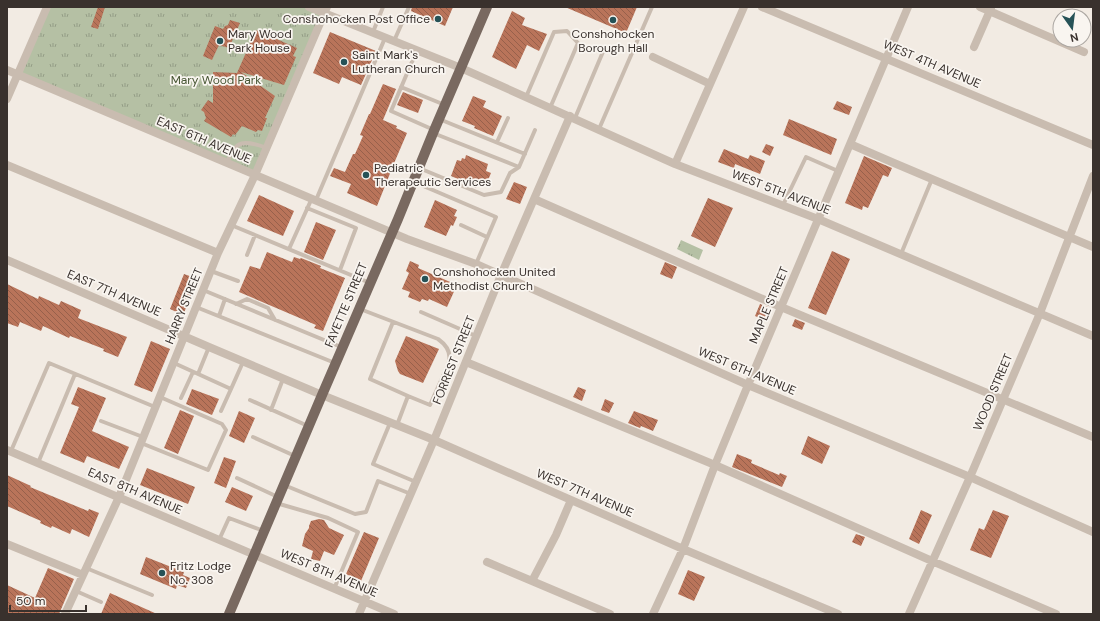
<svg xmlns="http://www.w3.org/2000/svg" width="1100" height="621" viewBox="0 0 1100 621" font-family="'DM Sans',sans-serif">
	<defs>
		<pattern id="grass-tufts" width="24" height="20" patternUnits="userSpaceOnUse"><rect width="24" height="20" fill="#b5c0a4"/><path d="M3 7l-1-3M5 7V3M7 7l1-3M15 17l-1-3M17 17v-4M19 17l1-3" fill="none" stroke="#949d86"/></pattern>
		<pattern id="building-back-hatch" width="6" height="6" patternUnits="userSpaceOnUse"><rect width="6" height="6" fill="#b9745a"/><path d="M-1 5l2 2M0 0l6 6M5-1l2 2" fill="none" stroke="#97604b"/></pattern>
	</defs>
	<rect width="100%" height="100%" fill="#f2ebe3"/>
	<path fill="url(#grass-tufts)" d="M47,7H309L324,13L255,175L18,74Z
		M681,240L703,250L699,260L677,249Z"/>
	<path fill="url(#building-back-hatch)" d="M98,7H105L98,29L91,27Z
		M412,7H453L445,26L411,11Z
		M565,7H637L626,33Z
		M512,11L525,18L522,25L547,34L539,51L527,45L516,69L492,57Z
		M230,20L240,23L229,48L219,45L212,60L203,56L215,26L223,29L225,26L228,25Z
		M256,30L297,48L293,56L296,57L284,85L241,72L275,96L265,118H267L262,131L258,130L256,132L242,126L235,135L233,134L231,137L204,121L206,118L204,112L201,110L208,100L213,103V72L237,73Z
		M330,32L376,51L361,85L342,77L339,84L313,73Z
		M383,84L396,89L383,120L397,126L396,128L407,133L395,161L377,206L347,193L351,184L330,176L334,168L345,172L353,154H355L363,136L360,135L369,114H370Z
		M403,92L423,100L418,113L397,105Z
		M473,96L486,101L483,107L502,116L493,136L474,128L475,126L462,121Z
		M837,101L852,107L849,115L833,109Z
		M789,119L837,139L831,155L783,135Z
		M766,144L774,147L770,156L762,152Z
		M724,149L748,159L750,155L765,161L760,174L735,164L734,168L718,162Z
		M466,155L488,164L486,171L491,173L486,185L478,182L476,188L465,183V182L451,176L457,160L461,161L462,158L465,159Z
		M864,156L892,168L888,177L883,175L868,208L863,206L862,210L845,203Z
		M514,182L527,187L520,204L506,199Z
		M259,195L294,211L283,236L247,221Z
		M708,198L733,208L715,247L691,236Z
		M435,200L457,210L454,216L457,217L453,226L451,225L446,236L424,227Z
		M316,222L336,230L323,260L304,252Z
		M832,251L850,259L826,315L808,308Z
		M267,252L292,262L294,257L300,259L301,258L321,266L320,268L345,278L323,331L314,328L316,325L239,292L250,266L260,269Z
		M410,261L419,265L418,268L457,285L447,307L429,299L428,301L422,299L420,302L408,297L410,292L402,289L409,273L406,271Z
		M665,262L677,267L672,279L660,274Z
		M184,274L198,279L183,315L170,309Z
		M7,284L38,299L39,296L59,305L61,301L81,310L78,318L127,337L118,357L103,351L104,349L70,336L69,338L43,326L41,331L20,322L18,327L7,323Z
		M760,304L768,307L764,320L755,316Z
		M795,319L805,323L802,330L792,326Z
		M406,336L439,349L423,383L400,374L398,371L395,361Z
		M151,341L170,349L152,392L134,385Z
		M78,387L106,398L92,431L129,447L119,469L87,456L84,463L60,453L79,407L71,404Z
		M578,387L586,390L582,401L573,397Z
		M192,389L219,399L212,415L186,404Z
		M605,399L614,403L609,413L601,410Z
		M180,410L194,416L178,454L164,448Z
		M239,411L255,418L244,443L229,436Z
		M634,411L658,420L653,431L641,426L640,428L628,423Z
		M808,436L830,446L822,464L801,454Z
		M737,454L752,460L751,463L779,475L780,473L787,476L782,487L732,467Z
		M224,457L236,461L226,488L214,483Z
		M147,468L195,487L188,504L140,485Z
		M7,475L31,486L30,487L71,504L88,511L89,509L99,513L89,537L72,529L70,534L52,526L51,528L40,523L41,521L7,506Z
		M232,487L253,496L246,511L225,502Z
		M921,510L932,515L919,544L909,539Z
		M993,510L1009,516L991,558L970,550L979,528L984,530Z
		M319,519L324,520L329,528L344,535L334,555L324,551L320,561L311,559L313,551L302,546L305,534L309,528V526L311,521Z
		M364,532L379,538L361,581L346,574Z
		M856,534L865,537L861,546L852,542Z
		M146,557L184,572L183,575L190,578L186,588L177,585L176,589L140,574Z
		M48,568L74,579L59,614H7V585L35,598Z
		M688,570L705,577L694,601L678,594Z
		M110,593L157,614H101Z"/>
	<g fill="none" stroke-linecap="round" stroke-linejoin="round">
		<path stroke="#c9bcb0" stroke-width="4" d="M373,32L383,7
			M394,41L409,7
			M417,50L391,111L434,130
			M401,87L445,105
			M526,97L554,32L567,31L578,43L550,108
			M575,118L605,47
			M439,119L525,154
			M599,129L652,7
			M433,133L519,167
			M497,142L508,118
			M227,163C235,139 245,140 267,148
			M419,168L484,195L501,192L510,173L519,167L535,130
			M414,182L496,217L476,264
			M316,200L385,38
			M783,205L806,157L838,171
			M307,208L356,228L340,270
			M231,225L370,283
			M461,225L487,237
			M289,249L312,198
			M901,254L932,179
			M247,255L255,235
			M211,271L238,281
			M203,290L341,347
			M236,304L247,299L268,308L275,320
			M196,307L335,363
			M360,309L438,339C448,346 452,354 448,365L430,405L408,396L397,425
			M421,312L476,336
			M219,316L225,299
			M393,322L370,379L408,396
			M174,363L231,389L221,411
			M198,374L209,347
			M231,389L243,362
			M181,398L193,372
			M250,400L308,426
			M271,410L283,379
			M101,421L143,437
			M390,423L373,464L416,482
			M253,437L295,456
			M141,443L208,470L226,430L222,424L160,397
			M11,451L49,363L155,407
			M38,463L75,374
			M237,478L278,497
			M284,485L355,514L366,512L378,481L411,494
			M276,503L328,518L358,532L334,589
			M219,540L229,518L264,531
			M86,568L152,595
			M76,591L101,602"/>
		<path stroke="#c9bcb0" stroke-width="8" d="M309,7L461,68L675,164L818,219L1093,336
			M762,7L1093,145
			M980,7L1084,52
			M974,47L991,8
			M653,57L710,84
			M7,70L407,239L476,264L748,385L970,477L1093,532
			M7,99L47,7
			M850,144L894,163L1093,247
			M675,164L744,7
			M7,165L218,253
			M534,199L781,307L1093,437
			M7,260L209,347L322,395L434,440L683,549L838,614
			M466,362L715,465L932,561L1056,614
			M7,450L394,614
			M7,544L83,575
			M487,562L610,614
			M532,581L556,535L571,500
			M65,614L119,497L218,253L255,175L327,7
			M359,614L434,440L501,275L570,116
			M653,614L683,549L715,465L748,385L908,7
			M909,614L970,477L1040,313L1093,176"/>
		<path stroke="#796960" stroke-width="10" d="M229,614L322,395L398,219L433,133L487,7"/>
	</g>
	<g fill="#265257" stroke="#f9f5f0" stroke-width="1.5">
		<circle cx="438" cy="19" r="4"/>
		<circle cx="613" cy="20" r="4"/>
		<circle cx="220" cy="41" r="4"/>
		<circle cx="344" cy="62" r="4"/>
		<circle cx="366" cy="175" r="4"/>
		<circle cx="425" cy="279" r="4"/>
		<circle cx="162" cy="573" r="4"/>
	</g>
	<g text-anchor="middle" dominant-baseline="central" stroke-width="3.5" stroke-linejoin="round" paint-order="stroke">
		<g font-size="12" fill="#39312d" stroke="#f9f5f0" text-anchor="start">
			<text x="430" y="19" text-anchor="end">Conshohocken Post Office</text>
			<text x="228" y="34">Mary Wood<tspan x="228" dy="14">Park House</tspan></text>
			<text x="613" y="34" text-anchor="middle">Conshohocken<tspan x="613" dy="14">Borough Hall</tspan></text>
			<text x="352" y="55">Saint Mark's<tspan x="352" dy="14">Lutheran Church</tspan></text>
			<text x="374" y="168">Pediatric<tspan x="374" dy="14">Therapeutic Services</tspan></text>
			<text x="433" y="272">Conshohocken United<tspan x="433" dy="14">Methodist Church</tspan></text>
			<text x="170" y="566">Fritz Lodge<tspan x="170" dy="14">No. 308</tspan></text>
		</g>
		<g font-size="12" fill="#39312d" stroke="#f9f5f0">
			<text transform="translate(932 64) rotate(23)">WEST 4TH AVENUE</text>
			<text transform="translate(204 140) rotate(23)">EAST 6TH AVENUE</text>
			<text transform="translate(781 192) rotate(21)">WEST 5TH AVENUE</text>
			<text transform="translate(114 293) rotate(23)">EAST 7TH AVENUE</text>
			<text transform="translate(346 305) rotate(-67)">FAYETTE STREET</text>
			<text transform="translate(769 305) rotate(-67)">MAPLE STREET</text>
			<text transform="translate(184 306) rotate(-68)">HARRY STREET</text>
			<text transform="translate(454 360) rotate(-68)">FORREST STREET</text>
			<text transform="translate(747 371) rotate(23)">WEST 6TH AVENUE</text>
			<text transform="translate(993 392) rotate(-67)">WOOD STREET</text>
			<text transform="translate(135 491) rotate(23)">EAST 8TH AVENUE</text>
			<text transform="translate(585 493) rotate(23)">WEST 7TH AVENUE</text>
			<text transform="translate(329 573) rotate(23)">WEST 8TH AVENUE</text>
		</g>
		<g font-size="12" fill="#475533" stroke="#f9f5f0">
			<text x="216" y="80">Mary Wood Park</text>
		</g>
	</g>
	<rect width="1100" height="621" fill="none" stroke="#39312d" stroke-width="16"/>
	<g transform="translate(1072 28) rotate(166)"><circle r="19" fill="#f9f5f0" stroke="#aca7a2"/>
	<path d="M0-3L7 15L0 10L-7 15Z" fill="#265257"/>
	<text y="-6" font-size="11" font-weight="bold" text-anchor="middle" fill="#39312d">N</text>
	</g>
	<path d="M10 605v6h76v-6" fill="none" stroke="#39312d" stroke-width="2"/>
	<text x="16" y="605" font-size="12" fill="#39312d" stroke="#f9f5f0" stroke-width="3" paint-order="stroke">50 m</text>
</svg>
